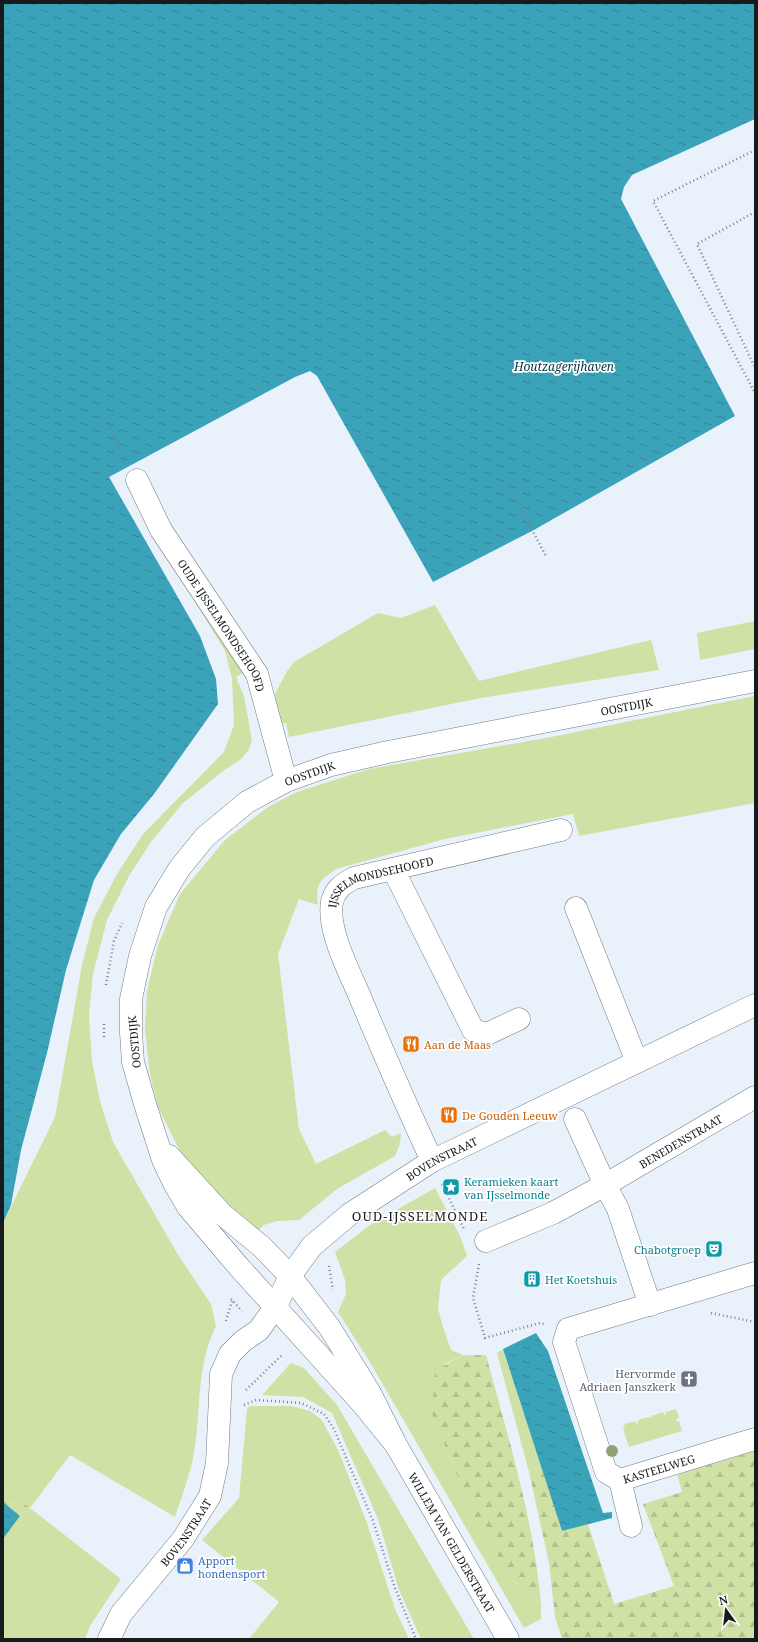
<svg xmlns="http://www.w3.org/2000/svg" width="758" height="1642" viewBox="0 0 758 1642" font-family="'Noto Serif',serif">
	<defs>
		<pattern id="forest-firs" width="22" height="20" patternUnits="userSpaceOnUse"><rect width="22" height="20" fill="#d0e1a5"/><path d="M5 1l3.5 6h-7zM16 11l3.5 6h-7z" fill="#b2c08e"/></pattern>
		<pattern id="water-ripples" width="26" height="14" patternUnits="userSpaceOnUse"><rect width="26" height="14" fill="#3ba3b9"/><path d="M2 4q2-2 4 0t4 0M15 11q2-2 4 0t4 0" fill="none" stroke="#318496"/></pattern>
	</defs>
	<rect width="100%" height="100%" fill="#e9f2fa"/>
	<path fill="#d0e1a5" d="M172,564L226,643L243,673L236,677L244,696L252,741L248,751L240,760L223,771L182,804L151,842L129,876L107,920L93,974L89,1014L92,1061L100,1101L113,1142L177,1253L211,1304L216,1326C195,1368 202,1413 193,1458C189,1478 181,1498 175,1517L70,1455L30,1508L121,1579L90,1626L85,1639H3V1539L20,1516L30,1508L3,1488V1223L55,1117L82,965L94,918L117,874L143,834L224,752L234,725L232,679L225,651Z
		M435,605L479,681L651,640L659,670L481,698L289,737L286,723L280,724L275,694L287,671L294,662L378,613L401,618Z
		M755,621V649L700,660L697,633Z
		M755,696V803L579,836L573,814L445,839L336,869C319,881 315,884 318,905L299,899L278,954L299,1129L316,1164L385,1130L392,1137L401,1133L400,1144L395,1156L337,1189L299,1220L277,1221L264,1225L256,1232L229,1212L181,1153L158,1107L150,1075L145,1030L147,991L158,945L180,894L225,840L268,807L297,792L369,769L546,738Z
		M435,1188L460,1236L467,1256L441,1280L438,1308L442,1324L451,1350L463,1355L445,1364L432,1414L473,1514L512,1580L541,1604V1619L524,1628L371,1364L338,1312L346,1294L345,1280L335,1252L370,1225Z
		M503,1349L541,1466L529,1472L497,1353Z
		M291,1363L304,1368L337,1405L474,1639H421L399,1590L378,1519L332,1413L303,1397L262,1395Z
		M250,1406H291L310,1411L322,1420L338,1450L367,1523L395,1609L409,1639H249L279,1602L202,1540L239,1498L247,1409Z
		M676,1409L679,1418L676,1419L677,1421H679L682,1431L629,1447L623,1428L625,1427L624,1424L636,1421V1424L638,1423V1420L649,1417L651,1419V1416L663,1412L664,1415H666L665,1412Z"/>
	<path fill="url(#forest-firs)" d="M463,1355H486C508,1437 534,1520 541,1604L512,1580L473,1514L432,1414L435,1371Z
		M755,1451V1639H562L555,1617L549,1563L529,1472L541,1466L562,1531L588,1524L614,1604L674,1586L643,1504L682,1492L678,1477L679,1474Z
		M3,1488L30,1508L20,1516L3,1502Z"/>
	<path fill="url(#water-ripples)" d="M3,3H755V119L632,175L624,187L621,199L735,416L532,531L433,582L317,376L310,371L295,377L109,477L200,636L216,679L218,704L154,794L121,834L94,880L66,970L47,1053L21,1150L11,1205L3,1223Z
		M536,1333L548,1351L603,1513L612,1512V1518L562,1531L503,1349Z
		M3,1502L20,1516L3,1539Z"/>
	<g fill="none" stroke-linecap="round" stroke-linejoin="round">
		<defs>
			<g id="minor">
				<path id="s1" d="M137,480L161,530L257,674L286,781"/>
				<path d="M393,869L473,1030L487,1034L519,1019"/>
				<path d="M576,908L637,1062"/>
				<path d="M575,1119L605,1185L618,1209L650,1305"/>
				<path id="s2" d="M169,1156L222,1214L262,1247L290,1276L330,1328L370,1393L396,1445L508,1639"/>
				<path id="s3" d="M432,1161C407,1107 383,1052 360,997C349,971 327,930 332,902C335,889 343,884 354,878L561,830"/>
				<path id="s4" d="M486,1241L553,1213L605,1185L755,1097"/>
				<path id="s5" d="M755,1273L568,1329L564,1342L606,1472L620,1480L755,1439"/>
				<path id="s6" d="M396,1445L361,1402L239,1267L188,1207L174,1183L163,1160L145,1104L133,1062L131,1033V999L140,956L156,907L179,869L205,837L247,802L286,781L331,765L388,752L755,681"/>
				<path d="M620,1480L631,1526"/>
				<path id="s7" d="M109,1639L121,1614L183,1539L210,1496L217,1463L221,1374L230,1354L243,1341L259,1330L276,1306L290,1276L312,1246L350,1214L432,1161L755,1005"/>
			</g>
		</defs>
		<use href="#minor" stroke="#727b82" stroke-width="23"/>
		<path stroke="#7c8287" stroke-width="2.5" stroke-dasharray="1 3" stroke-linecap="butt" d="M755,150L653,201L755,393
			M755,212L697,244L755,368
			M110,428L125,458
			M509,487L546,556
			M106,985L114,941L122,923
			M104,1024V1037
			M442,1184L464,1229
			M479,1264L473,1298L485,1338L540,1323L544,1324
			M329,1266L333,1290
			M231,1299L242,1311
			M711,1313L755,1322
			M226,1321L232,1301
			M246,1390L283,1354
			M244,1405L256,1400L301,1403L324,1414L334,1429L373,1521L395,1588L416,1639"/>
		<use href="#minor" stroke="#fff" stroke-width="22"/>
	</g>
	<circle fill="#94a177" cx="612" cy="1451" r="6"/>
	<defs>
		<symbol id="restaurant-square" viewBox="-11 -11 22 22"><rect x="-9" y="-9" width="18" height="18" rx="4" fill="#e8710a" stroke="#fff"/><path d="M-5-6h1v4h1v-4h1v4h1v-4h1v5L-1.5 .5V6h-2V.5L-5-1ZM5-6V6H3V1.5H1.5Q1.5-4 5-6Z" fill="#fff"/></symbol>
		<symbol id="sight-square" viewBox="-11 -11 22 22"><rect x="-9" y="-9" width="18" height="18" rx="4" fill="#0f9aa8" stroke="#fff"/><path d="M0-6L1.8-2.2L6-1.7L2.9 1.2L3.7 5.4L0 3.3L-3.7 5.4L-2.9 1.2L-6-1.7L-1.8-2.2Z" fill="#fff"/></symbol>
		<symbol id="theatre-square" viewBox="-11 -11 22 22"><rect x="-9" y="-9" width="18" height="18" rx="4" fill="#0f9aa8" stroke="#fff"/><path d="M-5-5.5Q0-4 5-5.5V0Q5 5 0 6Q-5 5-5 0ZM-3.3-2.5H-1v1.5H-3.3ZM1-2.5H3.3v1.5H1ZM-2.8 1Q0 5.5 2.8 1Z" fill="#fff"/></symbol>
		<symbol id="building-square" viewBox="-11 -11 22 22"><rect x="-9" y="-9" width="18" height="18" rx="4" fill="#0f9aa8" stroke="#fff"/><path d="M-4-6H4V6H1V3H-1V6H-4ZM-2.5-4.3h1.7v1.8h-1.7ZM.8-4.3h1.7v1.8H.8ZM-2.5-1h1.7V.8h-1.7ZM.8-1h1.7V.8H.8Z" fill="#fff"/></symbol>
		<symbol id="church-square" viewBox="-11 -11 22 22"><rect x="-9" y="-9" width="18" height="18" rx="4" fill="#6b7280" stroke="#fff"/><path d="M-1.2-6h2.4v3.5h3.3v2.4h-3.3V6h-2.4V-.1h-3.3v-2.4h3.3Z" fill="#fff"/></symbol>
		<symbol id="shop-square" viewBox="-11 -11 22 22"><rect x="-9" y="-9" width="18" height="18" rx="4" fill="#3f7fe0" stroke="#fff"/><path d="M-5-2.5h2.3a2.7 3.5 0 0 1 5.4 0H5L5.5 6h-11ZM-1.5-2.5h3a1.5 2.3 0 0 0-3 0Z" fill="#fff"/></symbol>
	</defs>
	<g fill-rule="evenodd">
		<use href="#restaurant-square" x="401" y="1034" width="20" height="20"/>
		<use href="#restaurant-square" x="439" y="1105" width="20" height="20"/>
		<use href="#sight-square" x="441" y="1177" width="20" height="20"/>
		<use href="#theatre-square" x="704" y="1239" width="20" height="20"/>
		<use href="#building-square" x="522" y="1269" width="20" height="20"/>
		<use href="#church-square" x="679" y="1369" width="20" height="20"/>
		<use href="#shop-square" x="175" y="1556" width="20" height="20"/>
	</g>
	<g text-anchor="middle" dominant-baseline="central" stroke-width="3.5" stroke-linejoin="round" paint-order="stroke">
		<g font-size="11" fill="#181b1e" stroke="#fff">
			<text stroke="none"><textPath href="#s1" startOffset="169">OUDE IJSSELMONDSEHOOFD</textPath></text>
			<text stroke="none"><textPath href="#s6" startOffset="1164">OOSTDIJK</textPath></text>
			<text stroke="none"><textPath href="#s6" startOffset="840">OOSTDIJK</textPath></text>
			<text stroke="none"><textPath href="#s3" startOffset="334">IJSSELMONDSEHOOFD</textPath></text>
			<text transform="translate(134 1042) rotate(-95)">OOSTDIJK</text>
			<text stroke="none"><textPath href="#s4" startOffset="219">BENEDENSTRAAT</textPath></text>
			<text stroke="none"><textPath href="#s7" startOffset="615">BOVENSTRAAT</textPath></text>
			<text stroke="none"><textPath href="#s5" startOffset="402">KASTEELWEG</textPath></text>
			<text stroke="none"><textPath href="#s7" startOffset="132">BOVENSTRAAT</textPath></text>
			<text stroke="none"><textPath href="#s2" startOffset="483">WILLEM VAN GELDERSTRAAT</textPath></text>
		</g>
		<g font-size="11" fill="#c56008" stroke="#fff" text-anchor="start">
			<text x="424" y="1044">Aan de Maas</text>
			<text x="462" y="1115">De Gouden Leeuw</text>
		</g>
		<g font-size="11" fill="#0d838f" stroke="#fff" text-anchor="start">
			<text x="464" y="1181">Keramieken kaart<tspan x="464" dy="13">van IJsselmonde</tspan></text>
			<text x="701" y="1249" text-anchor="end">Chabotgroep</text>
			<text x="545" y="1279">Het Koetshuis</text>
		</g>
		<g font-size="11" fill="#5b616d" stroke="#fff" text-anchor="end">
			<text x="676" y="1373">Hervormde<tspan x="676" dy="13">Adriaen Janszkerk</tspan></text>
		</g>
		<g font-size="11" fill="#366cbe" stroke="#fff" text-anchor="start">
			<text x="198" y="1560">Apport<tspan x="198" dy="13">hondensport</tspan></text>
		</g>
		<g font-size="12" font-style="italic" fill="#01333c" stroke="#fff">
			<text x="564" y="366">Houtzagerijhaven</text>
		</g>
		<g font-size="13" letter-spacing="1" fill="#181b1e" stroke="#fff">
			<text x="420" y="1216">OUD-IJSSELMONDE</text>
		</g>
	</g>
	<rect width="758" height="1642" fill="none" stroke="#181b1e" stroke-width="8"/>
	<g transform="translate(726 1610) rotate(345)" stroke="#ffffff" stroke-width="3" paint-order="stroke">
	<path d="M0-3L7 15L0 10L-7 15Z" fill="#181b1e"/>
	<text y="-6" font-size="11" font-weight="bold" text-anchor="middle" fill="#181b1e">N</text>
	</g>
</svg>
